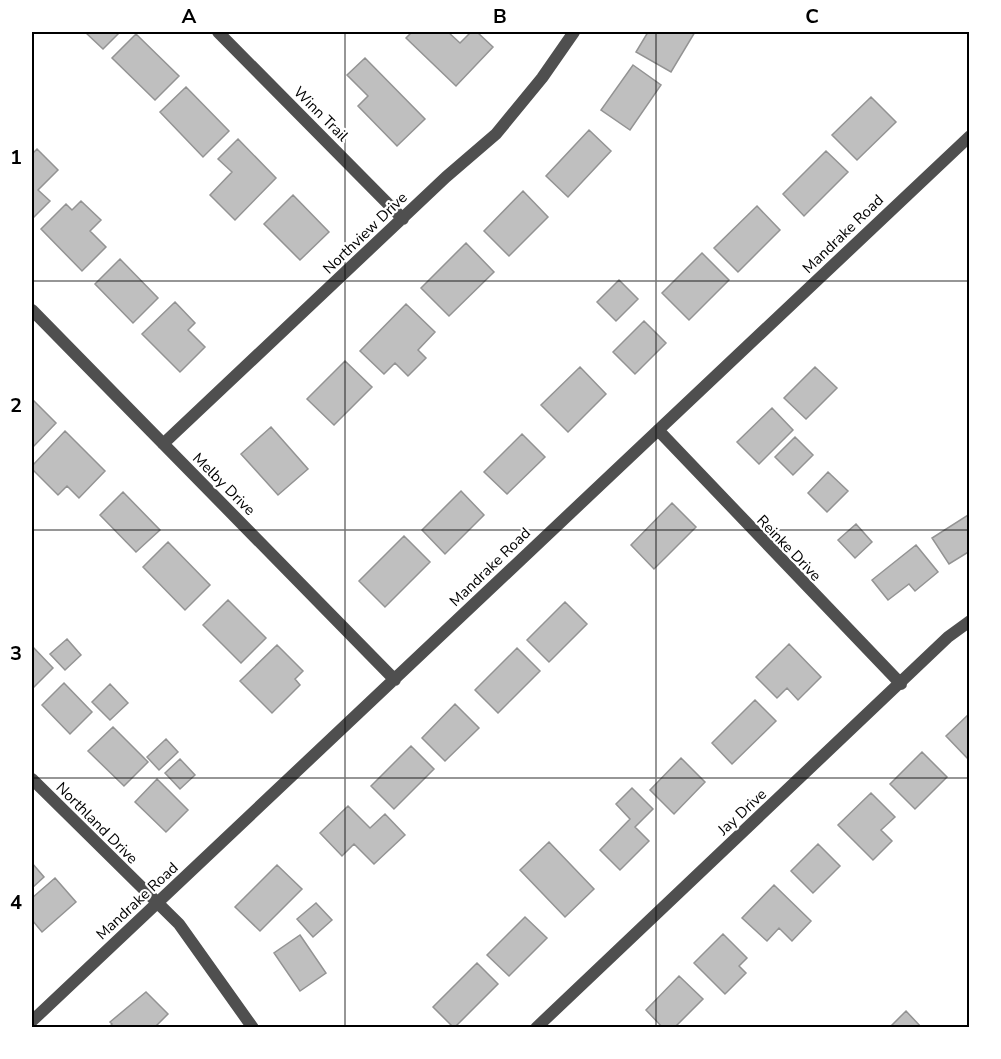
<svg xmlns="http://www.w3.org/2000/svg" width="1001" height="1059" viewBox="0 0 1001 1059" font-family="'Nunito Sans',sans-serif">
	<rect width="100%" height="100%" fill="#fff"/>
	<path fill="#bfbfbf" stroke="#939393" stroke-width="1.5" d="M85,32H120L103,49Z
		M412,32H448L460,43L471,32H477L493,47L456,86L406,38Z
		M648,32H695L671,72L636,52Z
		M136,34L179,76L155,100L112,58Z
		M365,58L425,119L397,146L358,106L368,96L347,75Z
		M633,65L661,85L630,130L601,110Z
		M186,87L229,131L203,157L160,112Z
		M871,97L896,122L857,160L832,135Z
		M589,130L611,151L568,197L546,176Z
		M238,139L276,178L235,220L210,195L232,172L218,159Z
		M37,149L58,170L38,190L50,201L32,219V154Z
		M826,151L848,172L804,216L783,194Z
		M523,191L548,217L509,256L484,231Z
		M293,195L329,232L300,260L264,224Z
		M81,201L101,220L90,231L106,247L82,271L41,229L66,204L72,210Z
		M757,206L780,230L738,272L714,248Z
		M466,243L494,272L449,316L421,288Z
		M702,253L729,280L689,320L662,293Z
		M120,259L158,298L133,323L95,284Z
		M619,280L638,299L616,321L597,302Z
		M175,302L195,323L188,330L205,347L180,372L142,334Z
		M406,304L435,332L418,350L426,358L408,376L395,363L384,374L360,351Z
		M644,321L666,343L635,374L613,352Z
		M345,361L372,387L334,425L307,399Z
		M580,367L606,394L568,432L541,405Z
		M815,367L837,388L806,419L784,398Z
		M32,399L56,423L33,447L32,446Z
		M772,408L793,430L759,464L737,442Z
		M271,427L308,469L278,495L241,454Z
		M65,431L105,471L79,498L67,486L58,495L32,469V466Z
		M522,434L545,457L507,494L484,472Z
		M795,437L813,455L793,475L775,457Z
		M828,472L848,491L827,512L808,493Z
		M461,491L484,515L445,554L422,530Z
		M123,492L160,530L136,552L100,515Z
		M672,503L696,527L654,569L631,545Z
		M968,515L970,551L949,564L932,538Z
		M856,524L872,542L855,558L838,540Z
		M404,536L430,562L385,607L359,581Z
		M168,542L210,585L185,610L143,567Z
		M916,545L938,572L915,591L909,584L888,600L872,580Z
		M228,600L266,638L241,663L203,625Z
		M565,602L587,624L549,662L527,640Z
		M67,639L81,655L65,670L50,654Z
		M789,644L821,677L798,700L787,688L777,698L756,677Z
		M277,645L303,671L295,679L300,685L272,713L240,681Z
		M32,646L53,668L32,689Z
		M517,648L540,671L498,713L475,690Z
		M64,683L92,712L70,734L42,705Z
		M110,684L128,703L110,720L92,702Z
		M755,700L776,721L732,764L712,743Z
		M455,704L479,728L445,761L422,738Z
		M970,713V760H969L946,736Z
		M113,727L148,762L124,786L88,751Z
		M166,739L178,752L159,770L147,757Z
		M411,746L434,769L394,809L371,786Z
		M922,752L947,777L915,809L890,784Z
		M681,758L705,782L674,814L650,790Z
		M180,759L195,775L180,789L165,773Z
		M157,779L188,810L166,832L135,802Z
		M632,788L653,809L635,827L649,841L620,870L600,850L630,819L616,804Z
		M871,793L895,817L881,830L892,841L873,860L838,825Z
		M348,806L370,828L385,814L405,835L374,864L354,844L342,856L320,833Z
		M549,842L594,889L565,917L520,870Z
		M818,844L840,866L813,893L791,871Z
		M32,863L44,877L32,888Z
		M277,865L302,889L260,931L235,907Z
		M55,878L76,902L42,932L32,920V898Z
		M774,885L811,921L792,941L779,928L767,941L742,918Z
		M316,903L332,920L313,937L297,919Z
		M525,917L547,938L509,976L487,955Z
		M723,934L747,958L739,966L746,973L725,994L694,963Z
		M300,935L326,973L300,991L274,953Z
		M477,963L498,984L454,1028L433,1007Z
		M679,976L703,999L674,1028H663L646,1010Z
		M146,992L168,1014L154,1028H108L112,1024L110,1022Z
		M906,1011L922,1028H889Z"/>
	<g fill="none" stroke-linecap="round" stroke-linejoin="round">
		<path stroke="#4f4f4f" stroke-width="12" d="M218,32L403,219
			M32,310L395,680
			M658,430L901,684
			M163,444L446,177L496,134L542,78L574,32
			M32,779L179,924L253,1028
			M32,1021L970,136
			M536,1028L948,637L970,621"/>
	</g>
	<path fill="none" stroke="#000" stroke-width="1.5" stroke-opacity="0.55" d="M345,32V1028M656,32V1028M32,281H970M32,530H970M32,778H970"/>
	<g text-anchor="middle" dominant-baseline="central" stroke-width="4.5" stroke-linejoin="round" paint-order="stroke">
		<g font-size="15" fill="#000" stroke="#fff">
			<text transform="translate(321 114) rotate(45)">Winn Trail</text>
			<text transform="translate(365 233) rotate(-44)">Northview Drive</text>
			<text transform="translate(843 234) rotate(-44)">Mandrake Road</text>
			<text transform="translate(224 484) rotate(45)">Melby Drive</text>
			<text transform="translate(789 548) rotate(46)">Reinke Drive</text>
			<text transform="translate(490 567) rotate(-44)">Mandrake Road</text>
			<text transform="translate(742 812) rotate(-43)">Jay Drive</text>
			<text transform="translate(97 823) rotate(45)">Northland Drive</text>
			<text transform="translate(137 901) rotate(-43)">Mandrake Road</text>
		</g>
	</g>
	<rect width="1001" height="1059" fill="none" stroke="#ffffff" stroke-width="66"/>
	<rect x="33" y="33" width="935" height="993" fill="none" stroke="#000" stroke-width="2"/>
	<g font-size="20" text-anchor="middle" font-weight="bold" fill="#000">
		<text x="189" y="23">A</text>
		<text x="500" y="23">B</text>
		<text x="812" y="23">C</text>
		<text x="16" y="164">1</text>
		<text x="16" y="412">2</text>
		<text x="16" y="660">3</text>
		<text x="16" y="909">4</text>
	</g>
</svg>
